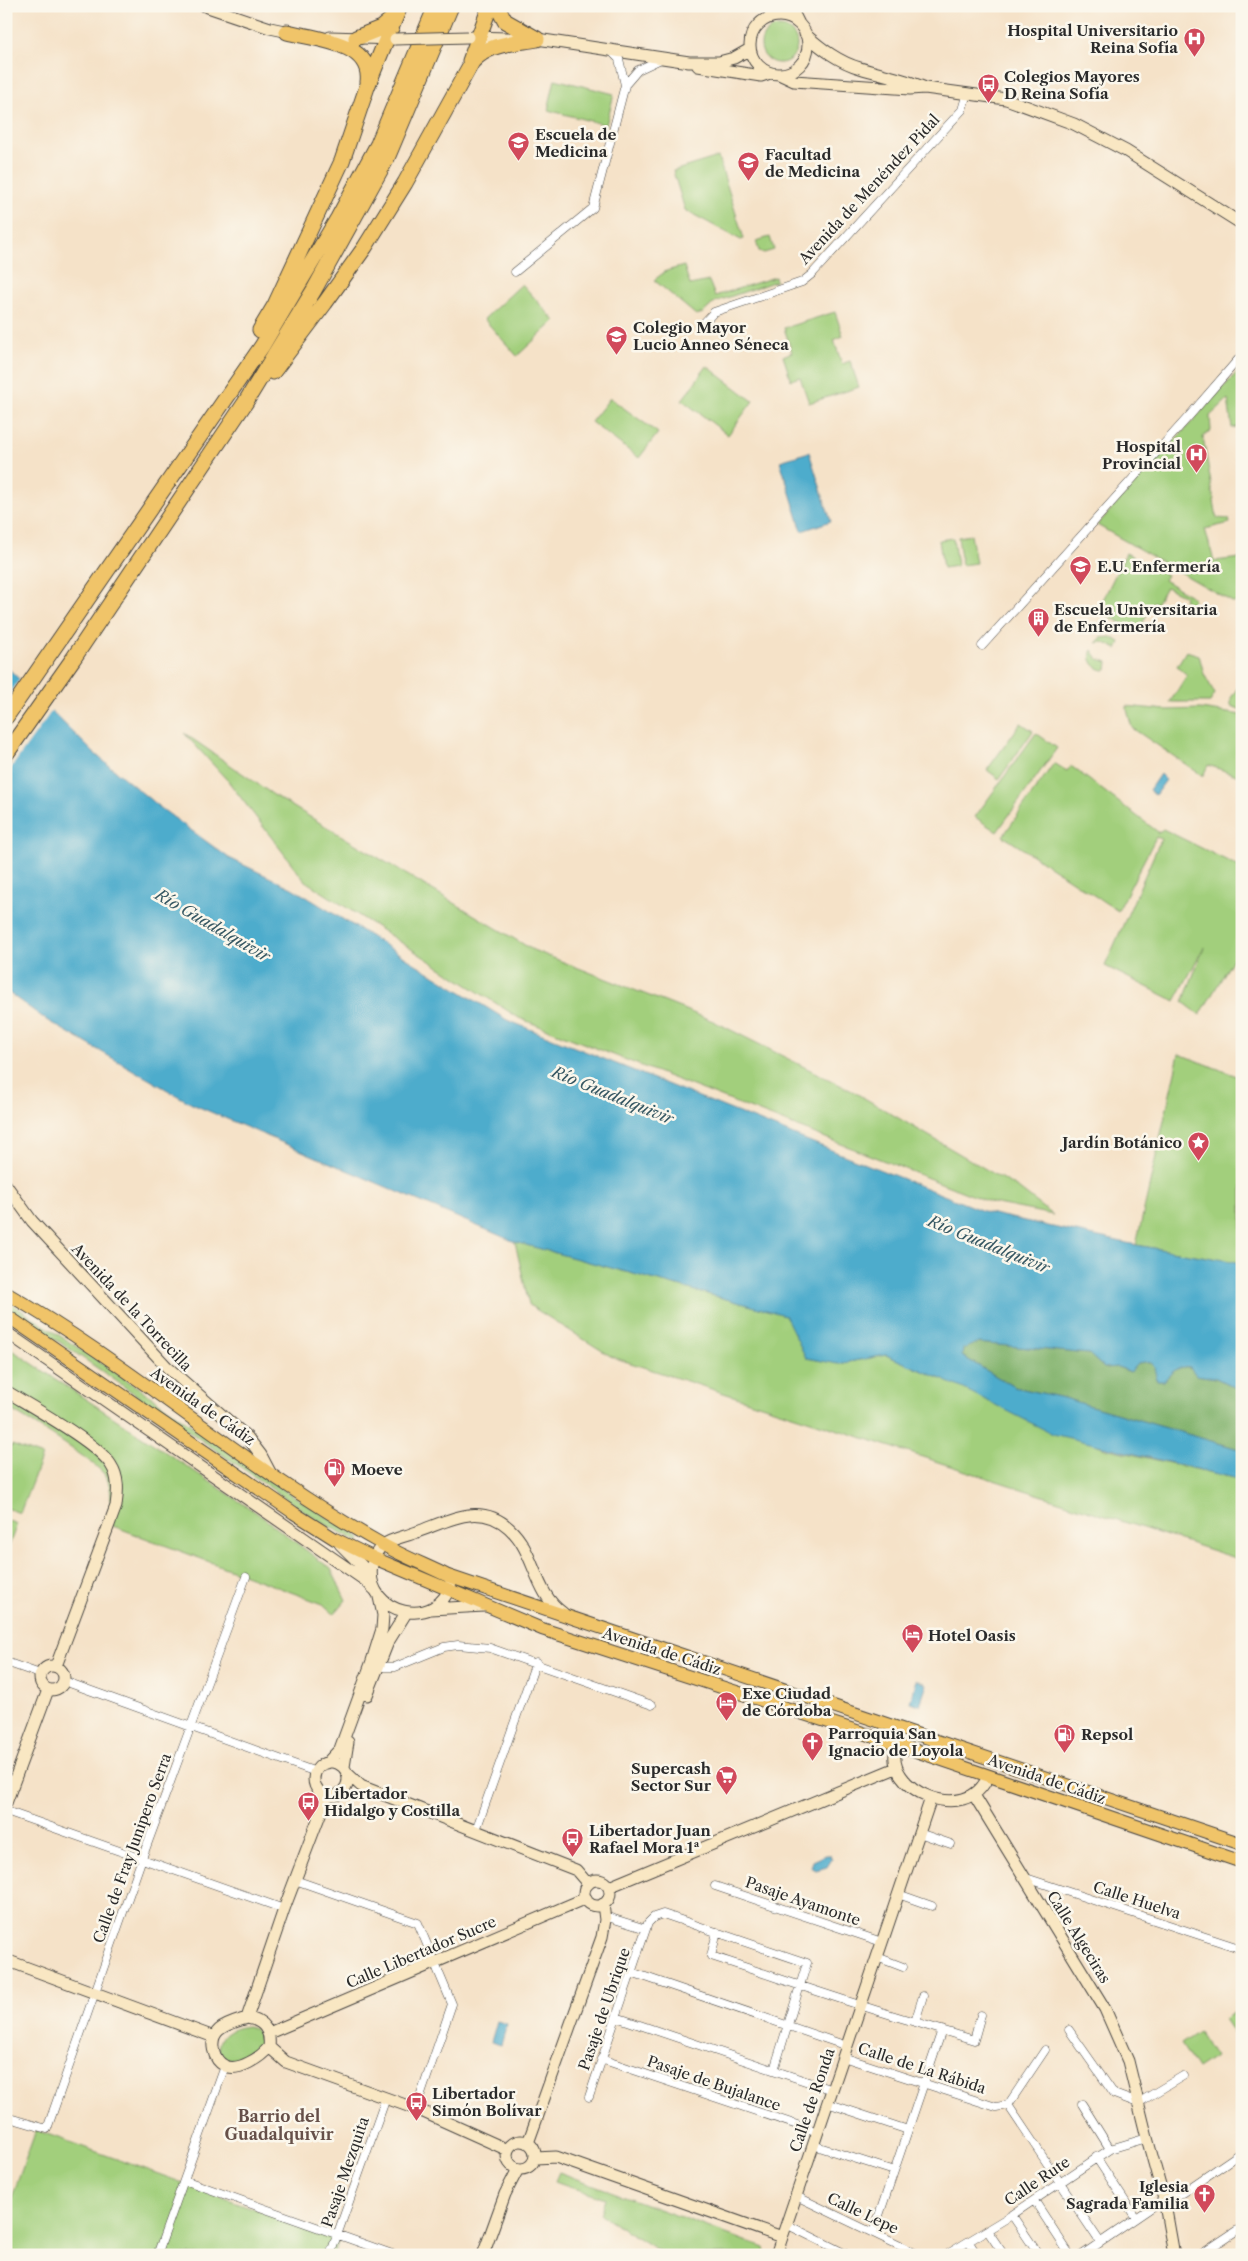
<svg xmlns="http://www.w3.org/2000/svg" width="1248" height="2261" viewBox="0 0 1248 2261" font-family="'Libre Caslon Text',serif">
	<rect width="100%" height="100%" fill="#fbf7ec"/>
	<filter id="ink" filterUnits="userSpaceOnUse"><feTurbulence type="fractalNoise" baseFrequency=".02" numOctaves="2"/><feDisplacementMap in="SourceGraphic" scale="10" xChannelSelector="R" yChannelSelector="G"/><feConvolveMatrix kernelMatrix="1 2 1 2 8 2 1 2 1" color-interpolation-filters="sRGB"/></filter>
	<filter id="wash" filterUnits="userSpaceOnUse"><feTurbulence type="fractalNoise" baseFrequency=".0096" numOctaves="4" result="noise"/><feDisplacementMap in="SourceGraphic" scale="20" xChannelSelector="R" yChannelSelector="G"/><feGaussianBlur stdDeviation="1.12" result="paint"/><feColorMatrix in="noise" values="0 0 0 0 0 0 0 0 0 0 0 0 0 0 0 0 0 1.4 0 .05"/><feComposite in="paint" operator="in"/></filter>
	<g filter="url(#wash)">
		<rect width="100%" height="100%" fill="#f5e2c8"/>
		<path fill="#a2cf7c" stroke="#667d54" d="M761 45a18 18 0 1 1 36 0a18 18 0 1 1-36 0Z
			M555,79L614,94L606,125L548,110Z
			M718,157L744,239L741,240L685,210L673,171Z
			M770,237L774,250L764,253L759,251L756,241Z
			M684,266L690,285L709,281L715,296L775,277L776,281L715,302L703,313L696,315L654,280L666,271Z
			M522,284L555,321L517,356L484,319Z
			M835,312L843,336L834,340L842,364L850,361L859,387L809,403L800,377L791,380L783,356L792,352L784,328Z
			M707,366L753,401L728,435L682,400Z
			M1242,367V426L1232,428L1228,399L1210,416L1211,431L1203,437L1217,518L1229,519L1230,523L1205,529L1214,561L1242,558V600L1234,603L1097,525Z
			M610,398L658,433L639,458L591,422Z
			M971,535L976,563L962,565L958,537Z
			M953,538L957,566L943,568L939,540Z
			M1126,553L1167,575L1164,580L1194,598L1191,604L1184,600L1185,596L1166,587L1156,604L1153,602L1138,632L1098,610Z
			M1111,637L1120,642L1117,649L1103,642L1096,643L1101,638Z
			M1092,650L1098,659L1108,662L1107,670C1095,671 1087,659 1092,650Z
			M1186,651L1199,655L1204,674L1215,694L1210,702H1170L1187,675L1177,666Z
			M1242,681V710L1231,706V698Z
			M1126,706L1166,710L1200,709L1242,715V777L1208,765L1203,776L1132,728Z
			M1021,723L1033,731L999,779L987,770Z
			M184,733L275,796L533,950L713,1021L854,1092L1018,1188L1053,1215L992,1203L519,1018L305,881L228,781Z
			M1036,733L1057,748L997,832L975,817Z
			M1054,763L1067,771L1071,766L1158,832L1157,834L1163,829L1242,868V944L1200,1015L1183,1002L1204,947L1175,1001L1105,966L1161,839L1156,837L1118,911L1003,836Z
			M1179,1054L1242,1078V1263L1136,1245Z
			M515,1242L786,1315L838,1364L886,1355L1105,1448L1242,1480V1560L612,1357L529,1305Z
			M6,1300L152,1397L260,1475L361,1538L359,1542L317,1520L35,1325L6,1308Z
			M6,1346L257,1513L331,1569L346,1600L334,1614L323,1604L105,1523C110,1506 114,1496 107,1478C101,1464 23,1417 6,1407Z
			M12,1445L42,1456L20,1513L6,1508V1460Z
			M6,1520L17,1524L6,1554Z
			M1242,2008V2046L1224,2019Z
			M247,2026C259,2029 262,2037 259,2049C224,2083 195,2033 247,2026Z
			M1199,2032L1215,2057L1197,2069L1181,2044Z
			M36,2130L339,2239L334,2255H6V2214Z
			M559,2172L764,2248L766,2255H665L600,2214L605,2199L555,2181Z"/>
		<path fill="#81b26c" stroke="#566e4c" d="M978,1343L1089,1354L1104,1368L1118,1367L1130,1372C1135,1363 1142,1361 1151,1362L1155,1367L1157,1381H1164C1171,1372 1179,1365 1190,1367L1196,1375L1216,1378L1242,1391V1450L1060,1397L1014,1387L962,1356V1349Z"/>
		<path fill="#4daccc" stroke="#3c6c7c" d="M809,452L831,521L802,531L780,461Z
			M6,666L94,753L158,806L229,858L292,888L507,1020L988,1213L1136,1245L1242,1263V1391L1216,1378L1196,1375L1190,1367C1179,1365 1171,1372 1164,1381H1157L1154,1367L1151,1362C1142,1361 1135,1363 1131,1372L1118,1367L1104,1368L1089,1354L978,1343L963,1349L962,1356L1014,1387L1060,1397L1242,1450V1480L1053,1434L962,1388L886,1355L838,1364L806,1358L785,1315L515,1242L192,1104L48,1021L6,991Z
			M1160,774L1166,780L1155,795L1149,790Z
			M917,1680L927,1684L920,1705L910,1702Z
			M826,1855H830L832,1859L827,1867L816,1870L811,1867L813,1861Z
			M497,2021L507,2024L501,2045L491,2042Z"/>
		<path fill="#f5e2c8" d="M21,677L53,709L6,775V699Z"/>
	</g>
	<g filter="url(#ink)">
		<g fill="none" stroke-linecap="round" stroke-linejoin="round">
			<defs>
				<path id="street" d="M625,85L638,70L661,59
					M515,272L593,208L625,85L619,59L610,50
					M700,327L714,312L802,282L812,274L962,110L967,93
					M982,646L1190,415L1242,355
					M6,1662L40,1674
					M378,1667H395L444,1647L458,1645L490,1648L652,1705
					M64,1681L316,1772
					M6,1811L284,1909
					M476,1830L536,1662
					M919,1833L951,1844
					M1023,1877L1242,1949
					M295,1880L418,1923L452,2004L416,2109
					M715,1886L882,1942
					M898,1894L932,1906
					M605,1918H611L646,1929
					M717,1932L711,1956C779,1978 846,2002 915,2022
					M877,1957L903,1967
					M631,1972L847,2046
					M923,1996L915,2022L974,2040L981,2015
					M616,2017L832,2090
					M1069,2030L1114,2094L1138,2103L1183,2076
					M843,2057L996,2107L1008,2105L1100,2242
					M601,2059L818,2132
					M589,2097L648,1923L654,1917L663,1914L807,1963L774,2070
					M827,2103L908,2130
					M1082,2104L1110,2149
					M1008,2105L1045,2050
					M6,2117L47,2129L141,1861L246,1577
					M813,2145L894,2171
					M1096,2157L1136,2218
					M184,2180L395,2255
					M796,2196L919,2255
					M1034,2200L1070,2255
					M1012,2215L1039,2255
					M786,2224L848,2255
					M987,2230L1004,2255
					M873,2233L942,2030
					M969,2242L977,2255
					M157,2255L225,2066
					M330,2255L386,2098
					M946,2255L1012,2215L1110,2149L1147,2138
					M1082,2255L1164,2199L1182,2193L1242,2152
					M1200,2255L1242,2227"/>
				<path id="secondary" d="M205,6L270,28L294,33
					M790,6L799,24
					M750 45a29 29 0 1 1 58 0a29 29 0 1 1-58 0Z
					M805,34C822,49 839,62 860,68C882,75 903,78 923,87
					M330,37L394,39
					M472,37L537,39L689,62H719L734,58L750,49
					M698,66L761,76L770,73
					M779,74L794,81L910,89L925,88L1006,99L1074,124L1126,151L1242,224
					M6,1185L32,1221L167,1367L248,1438L261,1455L271,1474
					M6,1332L366,1581L374,1589
					M6,1391C30,1406 98,1443 111,1465C119,1477 118,1492 116,1506L56,1666
					M340,1544L371,1575
					M451,1582C440,1632 363,1615 372,1565C377,1539 396,1540 417,1532C448,1521 479,1501 509,1528C536,1552 533,1592 563,1613
					M431,1609L484,1606
					M40 1678a12 12 0 1 1 24 0a12 12 0 1 1-24 0Z
					M367,1695L388,1642L406,1613
					M897,1745C880,1790 968,1827 988,1776
					M314 1779a17 17 0 1 1 34 0a17 17 0 1 1-34 0Z
					M327,1763L340,1749L372,1661L382,1629L383,1615L379,1597
					M344,1767L348,1742
					M348,1774L361,1786L576,1870L588,1884
					M974,1795L1105,2009L1128,2061L1147,2138L1164,2199L1174,2255
					M6,1803L48,1690
					M584 1893a13 13 0 1 1 26 0a13 13 0 1 1-26 0Z
					M609,1887L896,1768
					M6,1960L214,2037
					M247,2018L284,1909L327,1796
					M247,2018C263,2020 271,2031 269,2047C261,2057 239,2072 225,2066C213,2060 208,2040 219,2030C226,2024 238,2021 247,2018Z
					M269,2033L586,1898
					M269,2047L286,2062L419,2110L508,2150
					M507 2155a14 14 0 1 1 28 0a14 14 0 1 1-28 0Z
					M528,2143L602,1937L605,1920L603,1904
					M535,2158L556,2157L782,2237
					M483,2255L505,2194L518,2169
					M776,2255L931,1798"/>
				<path id="primary" d="M6,1293C136,1368 249,1470 380,1543C402,1556 426,1565 448,1576L1242,1844
					M6,1315L294,1513L335,1539L374,1558L542,1629L872,1736L1242,1862"/>
				<path id="highway" d="M497,6L505,21L537,39
					M287,32C315,39 373,42 368,82
					M356,38L381,28L394,17
					M470,61L490,6
					M260,330L275,305L342,161L367,87L400,6
					M273,372L325,303L365,247L405,183L472,62C488,43 515,43 537,39
					M6,717L262,346L338,218L378,144L436,6
					M6,754L73,659L245,403L314,290L387,158L451,6"/>
			</defs>
			<use href="#street" stroke="#494643" stroke-width="9"/>
			<use href="#secondary" stroke="#494643" stroke-width="13"/>
			<use href="#primary" stroke="#494643" stroke-width="14"/>
			<use href="#highway" stroke="#494643" stroke-width="17"/>
			<use href="#street" stroke="#fff" stroke-width="8"/>
			<use href="#secondary" stroke="#f9e7c3" stroke-width="11"/>
			<use href="#primary" stroke="#f0c469" stroke-width="12"/>
			<use href="#highway" stroke="#f0c469" stroke-width="15"/>
			<defs>
				<path id="secondary-bridge" d="M395,39L468,37"/>
			</defs>
			<use href="#secondary-bridge" stroke="#494643" stroke-width="13" stroke-linecap="butt"/>
			<use href="#secondary-bridge" stroke="#f9e7c3" stroke-width="11"/>
		</g>
	</g>
	<defs>
		<symbol id="hospital-pin" viewBox="-11 -11 22 30"><path d="M0 17L-7.5 6A9.5 9.5 0 1 1 7.5 6Z" fill="#d1495b" stroke="#fbf7ec"/><path d="M-5-5h3v3.5h4V-5h3V5h-3V1.5h-4V5h-3Z" fill="#fff"/></symbol>
		<symbol id="bus-pin" viewBox="-11 -11 22 30"><path d="M0 17L-7.5 6A9.5 9.5 0 1 1 7.5 6Z" fill="#d1495b" stroke="#fbf7ec"/><path d="M-5-6H5V4H4V6H2V4H-2V6H-4V4H-5ZM-3.5-4V0h7V-4ZM-3.5 1.2v1.5H-2V1.2ZM2 1.2v1.5H3.5V1.2Z" fill="#fff"/></symbol>
		<symbol id="university-pin" viewBox="-11 -11 22 30"><path d="M0 17L-7.5 6A9.5 9.5 0 1 1 7.5 6Z" fill="#d1495b" stroke="#fbf7ec"/><path d="M0-5L7-2L0 1L-7-2ZM-4 1L0 2.5L4 1V4Q0 6-4 4Z" fill="#fff"/></symbol>
		<symbol id="building-pin" viewBox="-11 -11 22 30"><path d="M0 17L-7.5 6A9.5 9.5 0 1 1 7.5 6Z" fill="#d1495b" stroke="#fbf7ec"/><path d="M-4-6H4V6H1V3H-1V6H-4ZM-2.5-4.3h1.7v1.8h-1.7ZM.8-4.3h1.7v1.8H.8ZM-2.5-1h1.7V.8h-1.7ZM.8-1h1.7V.8H.8Z" fill="#fff"/></symbol>
		<symbol id="sight-pin" viewBox="-11 -11 22 30"><path d="M0 17L-7.5 6A9.5 9.5 0 1 1 7.5 6Z" fill="#d1495b" stroke="#fbf7ec"/><path d="M0-6L1.8-2.2L6-1.7L2.9 1.2L3.7 5.4L0 3.3L-3.7 5.4L-2.9 1.2L-6-1.7L-1.8-2.2Z" fill="#fff"/></symbol>
		<symbol id="fuel-pin" viewBox="-11 -11 22 30"><path d="M0 17L-7.5 6A9.5 9.5 0 1 1 7.5 6Z" fill="#d1495b" stroke="#fbf7ec"/><path d="M-5.5-6h7V0h2V4h1.3V-2.5L3-4.5l.8-.8L6-3V5H2.5V1h-1V6h-7ZM-4.2-4.7v3.2H.2V-4.7Z" fill="#fff"/></symbol>
		<symbol id="hotel-pin" viewBox="-11 -11 22 30"><path d="M0 17L-7.5 6A9.5 9.5 0 1 1 7.5 6Z" fill="#d1495b" stroke="#fbf7ec"/><path d="M-6-4.5h1.5V1H6V5H4.5V3h-9V5H-6ZM-4 0a1.8 1.8 0 1 1 3.6 0ZM.5 0V-2.5h3Q6-2.5 6 0Z" fill="#fff"/></symbol>
		<symbol id="church-pin" viewBox="-11 -11 22 30"><path d="M0 17L-7.5 6A9.5 9.5 0 1 1 7.5 6Z" fill="#d1495b" stroke="#fbf7ec"/><path d="M-1.2-6h2.4v3.5h3.3v2.4h-3.3V6h-2.4V-.1h-3.3v-2.4h3.3Z" fill="#fff"/></symbol>
		<symbol id="supermarket-pin" viewBox="-11 -11 22 30"><path d="M0 17L-7.5 6A9.5 9.5 0 1 1 7.5 6Z" fill="#d1495b" stroke="#fbf7ec"/><path d="M-6-5.5h2.5l.6 2H6L4.5 2H-2.5L-4.4-4H-6ZM-1.5 3.2a1.3 1.3 0 1 0 .1 0ZM3 3.2a1.3 1.3 0 1 0 .1 0Z" fill="#fff"/></symbol>
	</defs>
	<g fill-rule="evenodd">
		<use href="#hospital-pin" x="1182" y="26" width="25" height="34"/>
		<use href="#bus-pin" x="976" y="72" width="25" height="34"/>
		<use href="#university-pin" x="506" y="130" width="25" height="34"/>
		<use href="#university-pin" x="736" y="150" width="25" height="34"/>
		<use href="#university-pin" x="604" y="324" width="25" height="34"/>
		<use href="#hospital-pin" x="1184" y="442" width="25" height="34"/>
		<use href="#university-pin" x="1068" y="554" width="25" height="34"/>
		<use href="#building-pin" x="1026" y="606" width="25" height="34"/>
		<use href="#sight-pin" x="1186" y="1130" width="25" height="34"/>
		<use href="#fuel-pin" x="322" y="1456" width="25" height="34"/>
		<use href="#hotel-pin" x="900" y="1622" width="25" height="34"/>
		<use href="#hotel-pin" x="714" y="1690" width="25" height="34"/>
		<use href="#fuel-pin" x="1052" y="1722" width="25" height="34"/>
		<use href="#church-pin" x="800" y="1730" width="25" height="34"/>
		<use href="#supermarket-pin" x="714" y="1764" width="25" height="34"/>
		<use href="#bus-pin" x="296" y="1790" width="25" height="34"/>
		<use href="#bus-pin" x="560" y="1826" width="25" height="34"/>
		<use href="#bus-pin" x="404" y="2090" width="25" height="34"/>
		<use href="#church-pin" x="1192" y="2182" width="25" height="34"/>
	</g>
	<g text-anchor="middle" dominant-baseline="central" stroke-width="5" stroke-linejoin="round" paint-order="stroke">
		<g font-size="15" font-weight="bold" fill="#2b2b2b" stroke="#fbf7ec" text-anchor="start">
			<text x="1178" y="30" text-anchor="end">Hospital Universitario<tspan x="1178" dy="17">Reina Sofía</tspan></text>
			<text x="1004" y="76">Colegios Mayores<tspan x="1004" dy="17">D Reina Sofía</tspan></text>
			<text x="535" y="134">Escuela de<tspan x="535" dy="17">Medicina</tspan></text>
			<text x="765" y="154">Facultad<tspan x="765" dy="17">de Medicina</tspan></text>
			<text x="633" y="327">Colegio Mayor<tspan x="633" dy="17">Lucio Anneo Séneca</tspan></text>
			<text x="1181" y="446" text-anchor="end">Hospital<tspan x="1181" dy="17">Provincial</tspan></text>
			<text x="1097" y="566">E.U. Enfermería</text>
			<text x="1054" y="609">Escuela Universitaria<tspan x="1054" dy="17">de Enfermería</tspan></text>
			<text x="1182" y="1142" text-anchor="end">Jardín Botánico</text>
			<text x="351" y="1469">Moeve</text>
			<text x="928" y="1635">Hotel Oasis</text>
			<text x="742" y="1693">Exe Ciudad<tspan x="742" dy="17">de Córdoba</tspan></text>
			<text x="828" y="1733">Parroquia San<tspan x="828" dy="17">Ignacio de Loyola</tspan></text>
			<text x="1081" y="1734">Repsol</text>
			<text x="711" y="1768" text-anchor="end">Supercash<tspan x="711" dy="17">Sector Sur</tspan></text>
			<text x="324" y="1793">Libertador<tspan x="324" dy="17">Hidalgo y Costilla</tspan></text>
			<text x="589" y="1830">Libertador Juan<tspan x="589" dy="17">Rafael Mora 1ª</tspan></text>
			<text x="432" y="2093">Libertador<tspan x="432" dy="17">Simón Bolívar</tspan></text>
			<text x="1189" y="2186" text-anchor="end">Iglesia<tspan x="1189" dy="17">Sagrada Familia</tspan></text>
		</g>
		<g font-size="15" fill="#2b2b2b" stroke="#fbf7ec">
			<text transform="translate(869 189) rotate(-47)">Avenida de Menéndez Pidal</text>
			<text transform="translate(132 1307) rotate(47)">Avenida de la Torrecilla</text>
			<text transform="translate(203 1406) rotate(35)">Avenida de Cádiz</text>
			<text transform="translate(662 1651) rotate(18)">Avenida de Cádiz</text>
			<text transform="translate(1047 1779) rotate(19)">Avenida de Cádiz</text>
			<text transform="translate(132 1848) rotate(-70)">Calle de Fray Junipero Serra</text>
			<text transform="translate(1137 1900) rotate(18)">Calle Huelva</text>
			<text transform="translate(803 1901) rotate(19)">Pasaje Ayamonte</text>
			<text transform="translate(1079 1937) rotate(58)">Calle Algeciras</text>
			<text transform="translate(421 1952) rotate(-23)">Calle Libertador Sucre</text>
			<text transform="translate(604 2009) rotate(-71)">Pasaje de Ubrique</text>
			<text transform="translate(922 2068) rotate(18)">Calle de La Rábida</text>
			<text transform="translate(714 2083) rotate(19)">Pasaje de Bujalance</text>
			<text transform="translate(812 2100) rotate(-71)">Calle de Ronda</text>
			<text transform="translate(345 2172) rotate(-71)">Pasaje Mezquita</text>
			<text transform="translate(1037 2181) rotate(-34)">Calle Rute</text>
			<text transform="translate(863 2213) rotate(25)">Calle Lepe</text>
		</g>
		<g font-size="16" font-style="italic" fill="#375863" stroke="#fbf7ec">
			<text transform="translate(213 925) rotate(30)">Río Guadalquivir</text>
			<text transform="translate(613 1095) rotate(22)">Río Guadalquivir</text>
			<text transform="translate(989 1244) rotate(22)">Río Guadalquivir</text>
		</g>
		<g font-size="16" font-weight="bold" fill="#665049" stroke="#fbf7ec">
			<text x="279" y="2116">Barrio del<tspan x="279" dy="18">Guadalquivir</tspan></text>
		</g>
	</g>
	<rect width="1248" height="2261" fill="none" stroke="#fbf7ec" stroke-width="25"/>
</svg>
